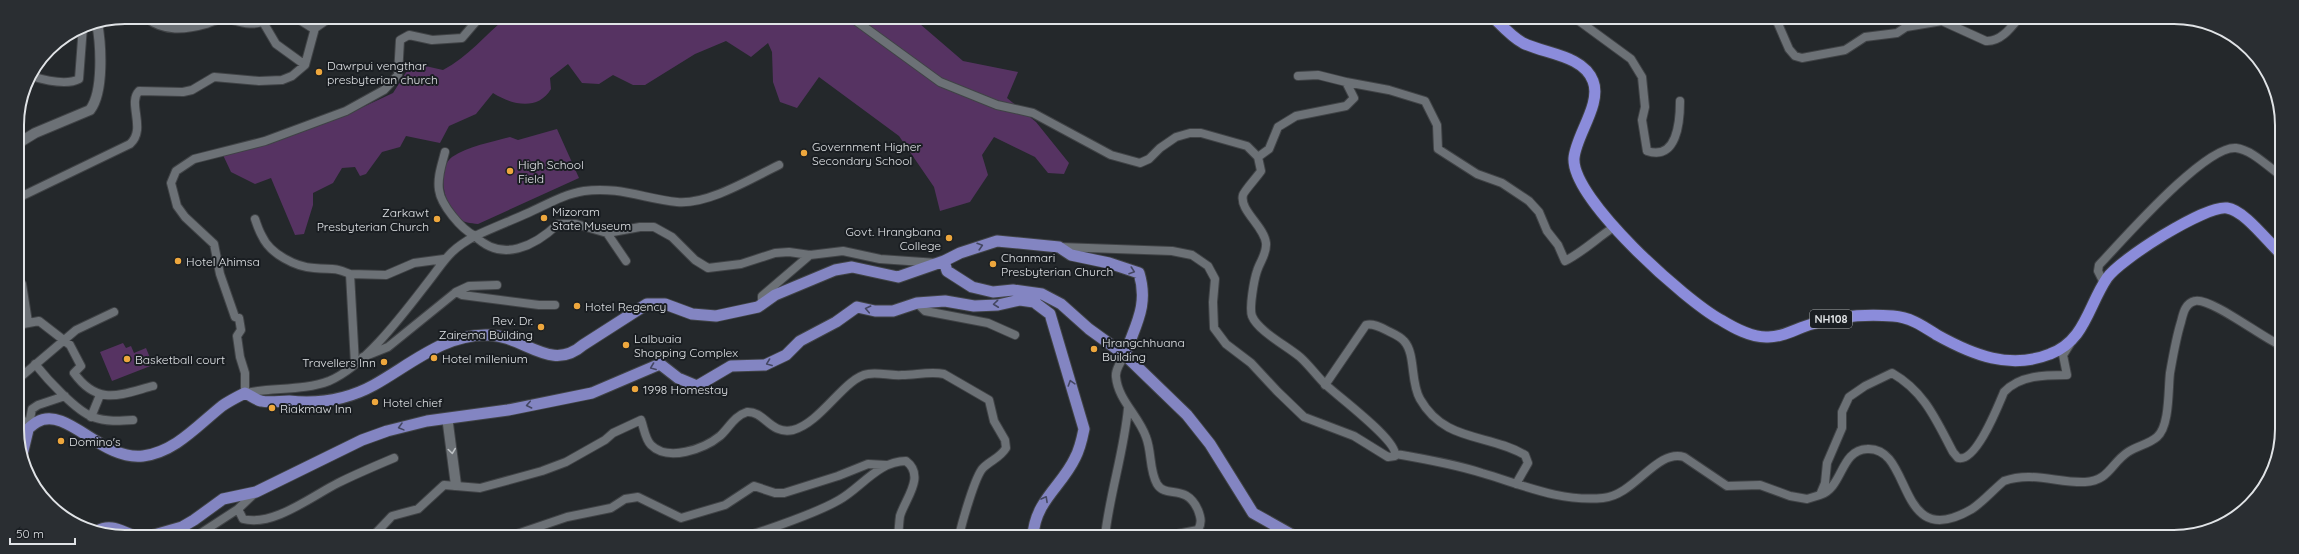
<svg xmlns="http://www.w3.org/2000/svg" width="2299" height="554" viewBox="0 0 2299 554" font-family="Quicksand,sans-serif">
	<rect width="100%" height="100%" fill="#24282b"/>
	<path fill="#563362" d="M507,17L913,18L963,61L1018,72L1007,98L1036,122L1069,163L1064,174L1048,173L1035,157L994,137L982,155L988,175L970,202L940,211L934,187L899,136L819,77L797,108L780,102L773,82L772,52L768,43L751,57L726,41L695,54L645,85H633L613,75L599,84L582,83L568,64L550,78L551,89C538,111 512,105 493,93L476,114L449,126L440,143L406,136L400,147L382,152L366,174L360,176L355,167L342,168L333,183L313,193V205L304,234L295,235L271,178L255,184L231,172L223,155L258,147L303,131L348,114L393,93L412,63L443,70C468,57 485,35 507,17Z
		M557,129L579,178L478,224C470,223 464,223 458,218C444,206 436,169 452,157C468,146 492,142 510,137L518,140Z
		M123,343L126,348L131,346L134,353L146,348L153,365L112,381L100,352Z"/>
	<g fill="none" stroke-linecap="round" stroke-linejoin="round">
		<defs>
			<path id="minor" d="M295,17L314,29L331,17
				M480,17L462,38L432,40L409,35L400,40L398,75L384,90L346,111L265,141L194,159L176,171L171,183L177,206L185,217L214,244L220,274L235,317L239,318L241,330L237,336L240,357L245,373V393C273,387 303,391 329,381C365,366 404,313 428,282C446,259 448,251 475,236C502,263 535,246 558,224H576L607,233L640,227H654L672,237L695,260L708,268L741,264L775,253L789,252L810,255L843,251L880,259L937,263
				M852,18L940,82L997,105L1033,113L1111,155L1140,163L1149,159L1160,148L1176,137L1190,133H1201L1247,146L1258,157L1261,171C1257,177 1244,191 1243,195C1239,210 1264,226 1266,243C1267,254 1260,261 1257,271C1254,280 1249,308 1252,316C1258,331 1287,346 1300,357C1309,365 1316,375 1325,384C1337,396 1399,441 1395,456L1388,457L1354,436L1304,417L1277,391L1251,363L1226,344L1214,328L1213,302L1215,279L1208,266L1192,255L1172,251L1060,247
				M1575,18L1631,59L1642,77L1645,107L1642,120L1647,151C1677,161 1680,122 1680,101
				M1708,19H1718
				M1776,19L1789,49L1795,56L1802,58L1845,50L1865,37L1897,33L1906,27L1942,21L1986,41C2000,42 2010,29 2018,19
				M263,22L276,44L305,65
				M31,76C44,80 66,86 79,79L83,26
				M1298,76L1318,75L1346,82
				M445,152C442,164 437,177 439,190C441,205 461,229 475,236C492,228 510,221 528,213C546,205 564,194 584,191C618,186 646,199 677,202C708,205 752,178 779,165
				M1258,157L1269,149L1278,127L1296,116L1346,106L1354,98L1346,82L1389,90L1425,101L1437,125L1438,149L1477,174L1502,183L1529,201L1539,212L1547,231L1558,245L1565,261C1583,252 1597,238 1614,227
				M18,198L130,144C147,129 127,103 139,91L183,92L192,90L214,77L259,81L282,80L292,76L305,65L318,17
				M255,219C257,225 259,231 262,236C270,254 296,267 314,268C332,270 331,266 350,274L355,364
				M607,233L626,261
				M350,274L386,275L414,263L444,259
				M2104,283L2098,271L2099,265C2122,241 2205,145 2236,148C2252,150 2267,166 2280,175
				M18,285L22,284L28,322
				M456,292L469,286L497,285
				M917,303L925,311L988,323L1015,335
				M762,304V296L810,255
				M18,325L39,321L70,345L81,366L74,373C98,406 119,395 153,386
				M1125,355C1121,361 1115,370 1116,377C1118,400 1139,416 1146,437C1152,452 1149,470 1157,484C1166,499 1186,483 1198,510C1201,518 1202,523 1198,530L1167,536
				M363,357L388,347L456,292L462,295L539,305H555
				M35,364C47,379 76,411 93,417C106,422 120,421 133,420
				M19,375H23L76,330L114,312
				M1325,385L1366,325C1372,323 1380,327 1386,330C1392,333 1400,336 1404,341C1416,354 1410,382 1420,399C1445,443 1488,433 1525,455L1528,463L1516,484
				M91,417L100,395
				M28,429L32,409L38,405L65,396
				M1396,454C1425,459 1454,464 1482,473C1523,485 1560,502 1603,498C1635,495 1656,449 1684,457L1727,486L1760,485L1790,496L1807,499L1820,495L1825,483L1827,463L1842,428V412L1849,397L1865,386L1892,373C1925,392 1936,420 1953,452L1958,458C1976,463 1998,406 2004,392C2020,375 2045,375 2067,375L2063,355L2070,344
				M256,492L238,509L243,519C273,527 312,496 338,483C356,474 375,466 394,458
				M1820,495C1843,488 1840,450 1867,449C1914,446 1895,554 1972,509C1984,501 1993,490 2004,481C2032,471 2057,483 2085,482C2109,481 2111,463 2128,452C2137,446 2149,444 2157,437C2170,426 2168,389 2170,373C2173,356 2176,338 2181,322C2183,314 2185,303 2195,301C2210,297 2263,338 2280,345
				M198,535L238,509
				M374,535L392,516L418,509L444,485L480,488L542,471L566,462L605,440L613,433L641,420C644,428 645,439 651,445C668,462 704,449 720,436C729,428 734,416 747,412C765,411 770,435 793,430C821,423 845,377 868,374C879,372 891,376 902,375C916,375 930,371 944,374L989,400L994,421L1005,440L1006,448C1000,458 991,460 983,468C975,476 962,523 959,536
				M514,535L567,517L611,508L625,499L638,497L681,518L725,505L754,486L775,493H784L838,476L868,464L886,465
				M751,535C777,526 815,514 839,500C861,488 878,461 906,461C926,476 905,499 900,516C899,523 899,529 898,536
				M1105,536C1110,492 1124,452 1128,408"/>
			<path id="tertiary" d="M147,17C164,31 185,29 206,23C211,21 215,19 221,18C242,18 248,29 272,17
				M17,144L35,133L90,110C104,92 101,44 97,23
				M19,417L28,429
				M449,418L448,424L456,485"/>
			<path id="primary" d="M944,261L960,253L997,241L1059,247L1071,255L1109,263L1139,273C1149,306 1135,325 1125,355
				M19,438C25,432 30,426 37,422C67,405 101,461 143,456C175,452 197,426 222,406C229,401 237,397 245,393C250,395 256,400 261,401C269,403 280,401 289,401C318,404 347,400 374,385C410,365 445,333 489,335C524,336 551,373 583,345L647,304H665L692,314L716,316L758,307L775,295L835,270L852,267L898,277L944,261L947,271L972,287L993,292L1013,290L1042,294L1061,304L1089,329L1125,355L1187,415L1210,444L1253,513L1294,536
				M22,455L28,430
				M97,531C110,524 119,530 132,535
				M154,535L182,527L194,520L223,499L256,492L362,440L387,431L427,421L508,410L592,393L660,364L678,378L697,386L731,366L765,365L786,355L800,341L836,322L857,307L875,311H893L917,303L945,301L974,306L998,305L1020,300L1034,302L1050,314L1084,429C1082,439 1080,449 1075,458C1062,486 1035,501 1033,536"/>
			<path id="trunk" d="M1494,18C1503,27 1512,37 1523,43C1545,54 1583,55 1593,81C1602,104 1576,135 1574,158C1571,199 1686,301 1721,320C1734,328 1750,337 1766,337C1782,338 1797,328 1812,324C1838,316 1867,314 1893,316C1910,317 1923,326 1937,335C1973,355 2010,370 2050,354C2085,341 2088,306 2107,278C2119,260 2205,205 2227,208C2244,210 2267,241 2280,253"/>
		</defs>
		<use href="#minor" stroke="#404346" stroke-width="10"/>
		<use href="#tertiary" stroke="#404346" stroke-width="12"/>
		<use href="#primary" stroke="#404346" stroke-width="13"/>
		<use href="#trunk" stroke="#404346" stroke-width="13"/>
		<use href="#minor" stroke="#6c7176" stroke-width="8"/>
		<use href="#tertiary" stroke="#6c7176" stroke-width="10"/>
		<use href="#primary" stroke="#8385c2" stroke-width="11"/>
		<use href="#trunk" stroke="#8b8cdb" stroke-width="11"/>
	</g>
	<defs><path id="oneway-chevron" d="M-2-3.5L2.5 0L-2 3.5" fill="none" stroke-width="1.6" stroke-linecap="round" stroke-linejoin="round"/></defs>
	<g stroke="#444762">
		<use href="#oneway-chevron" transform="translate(980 246) rotate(-17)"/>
		<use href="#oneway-chevron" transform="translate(1132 271) rotate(19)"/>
		<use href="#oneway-chevron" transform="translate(996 304) rotate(174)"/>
		<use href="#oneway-chevron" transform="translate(868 309) rotate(-168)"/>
		<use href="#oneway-chevron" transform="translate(769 363) rotate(159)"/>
		<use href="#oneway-chevron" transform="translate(653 367) rotate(159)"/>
		<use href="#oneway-chevron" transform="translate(1071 383) rotate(-107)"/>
		<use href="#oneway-chevron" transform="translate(529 405) rotate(168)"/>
		<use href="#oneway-chevron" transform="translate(401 427) rotate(165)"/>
		<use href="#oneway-chevron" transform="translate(1045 499) rotate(-61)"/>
	</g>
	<use stroke="#bdc1c4" href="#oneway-chevron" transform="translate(452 451) rotate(82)"/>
	<g fill="#eea73d" stroke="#1a1e22" stroke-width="1.5">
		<circle cx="319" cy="72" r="4"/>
		<circle cx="804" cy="153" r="4"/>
		<circle cx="510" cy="171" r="4"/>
		<circle cx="544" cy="218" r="4"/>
		<circle cx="437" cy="219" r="4"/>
		<circle cx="949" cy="238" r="4"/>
		<circle cx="178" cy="261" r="4"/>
		<circle cx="993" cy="264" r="4"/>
		<circle cx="577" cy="306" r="4"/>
		<circle cx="541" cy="327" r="4"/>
		<circle cx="626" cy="345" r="4"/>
		<circle cx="1094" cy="349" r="4"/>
		<circle cx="434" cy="358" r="4"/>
		<circle cx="127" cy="359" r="4"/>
		<circle cx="384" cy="362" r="4"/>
		<circle cx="635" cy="389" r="4"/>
		<circle cx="375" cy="402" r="4"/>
		<circle cx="272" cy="408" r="4"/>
		<circle cx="61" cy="441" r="4"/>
	</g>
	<g text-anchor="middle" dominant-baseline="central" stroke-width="4" stroke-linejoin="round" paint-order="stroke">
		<rect fill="#1a1e22" stroke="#a5a8ab" stroke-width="1" x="1810" y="310" width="42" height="18" rx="3"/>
		<g font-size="11" font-weight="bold" fill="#e0e3e6">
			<text x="1831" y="319">NH108</text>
		</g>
		<g font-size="12" fill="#e0e3e6" stroke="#1a1e22" text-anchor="start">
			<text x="327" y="65">Dawrpui vengthar<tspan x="327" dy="14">presbyterian church</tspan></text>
			<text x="812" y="146">Government Higher<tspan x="812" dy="14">Secondary School</tspan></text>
			<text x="518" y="164">High School<tspan x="518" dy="14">Field</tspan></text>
			<text x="552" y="211">Mizoram<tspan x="552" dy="14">State Museum</tspan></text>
			<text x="429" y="212" text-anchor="end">Zarkawt<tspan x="429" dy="14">Presbyterian Church</tspan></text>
			<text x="941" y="231" text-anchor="end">Govt. Hrangbana<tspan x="941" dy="14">College</tspan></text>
			<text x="1001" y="257">Chanmari<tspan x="1001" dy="14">Presbyterian Church</tspan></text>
			<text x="186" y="261">Hotel Ahimsa</text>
			<text x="585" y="306">Hotel Regency</text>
			<text x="533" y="320" text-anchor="end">Rev. Dr.<tspan x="533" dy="14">Zairema Building</tspan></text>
			<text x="634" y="338">Lalbuaia<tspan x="634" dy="14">Shopping Complex</tspan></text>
			<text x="1102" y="342">Hrangchhuana<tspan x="1102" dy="14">Building</tspan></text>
			<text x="442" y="358">Hotel millenium</text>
			<text x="135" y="359">Basketball court</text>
			<text x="376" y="362" text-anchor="end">Travellers Inn</text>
			<text x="643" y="389">1998 Homestay</text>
			<text x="383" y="402">Hotel chief</text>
			<text x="280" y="408">Riakmaw Inn</text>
			<text x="69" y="441">Domino's</text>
		</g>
	</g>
	<path d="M0 0H2299V554H0ZM125 24H2174A101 101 0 0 1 2275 125V429A101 101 0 0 1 2174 530H125A101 101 0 0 1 24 429V125A101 101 0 0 1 125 24Z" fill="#2a2e32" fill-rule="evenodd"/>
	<path fill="none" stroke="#e0e3e6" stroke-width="2" d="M125 24H2174A101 101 0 0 1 2275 125V429A101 101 0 0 1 2174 530H125A101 101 0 0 1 24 429V125A101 101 0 0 1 125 24Z"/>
	<path d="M10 538v6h65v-6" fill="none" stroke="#e0e3e6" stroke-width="2"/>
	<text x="16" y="538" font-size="12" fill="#e0e3e6" stroke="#1a1e22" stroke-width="3" paint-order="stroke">50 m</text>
</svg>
